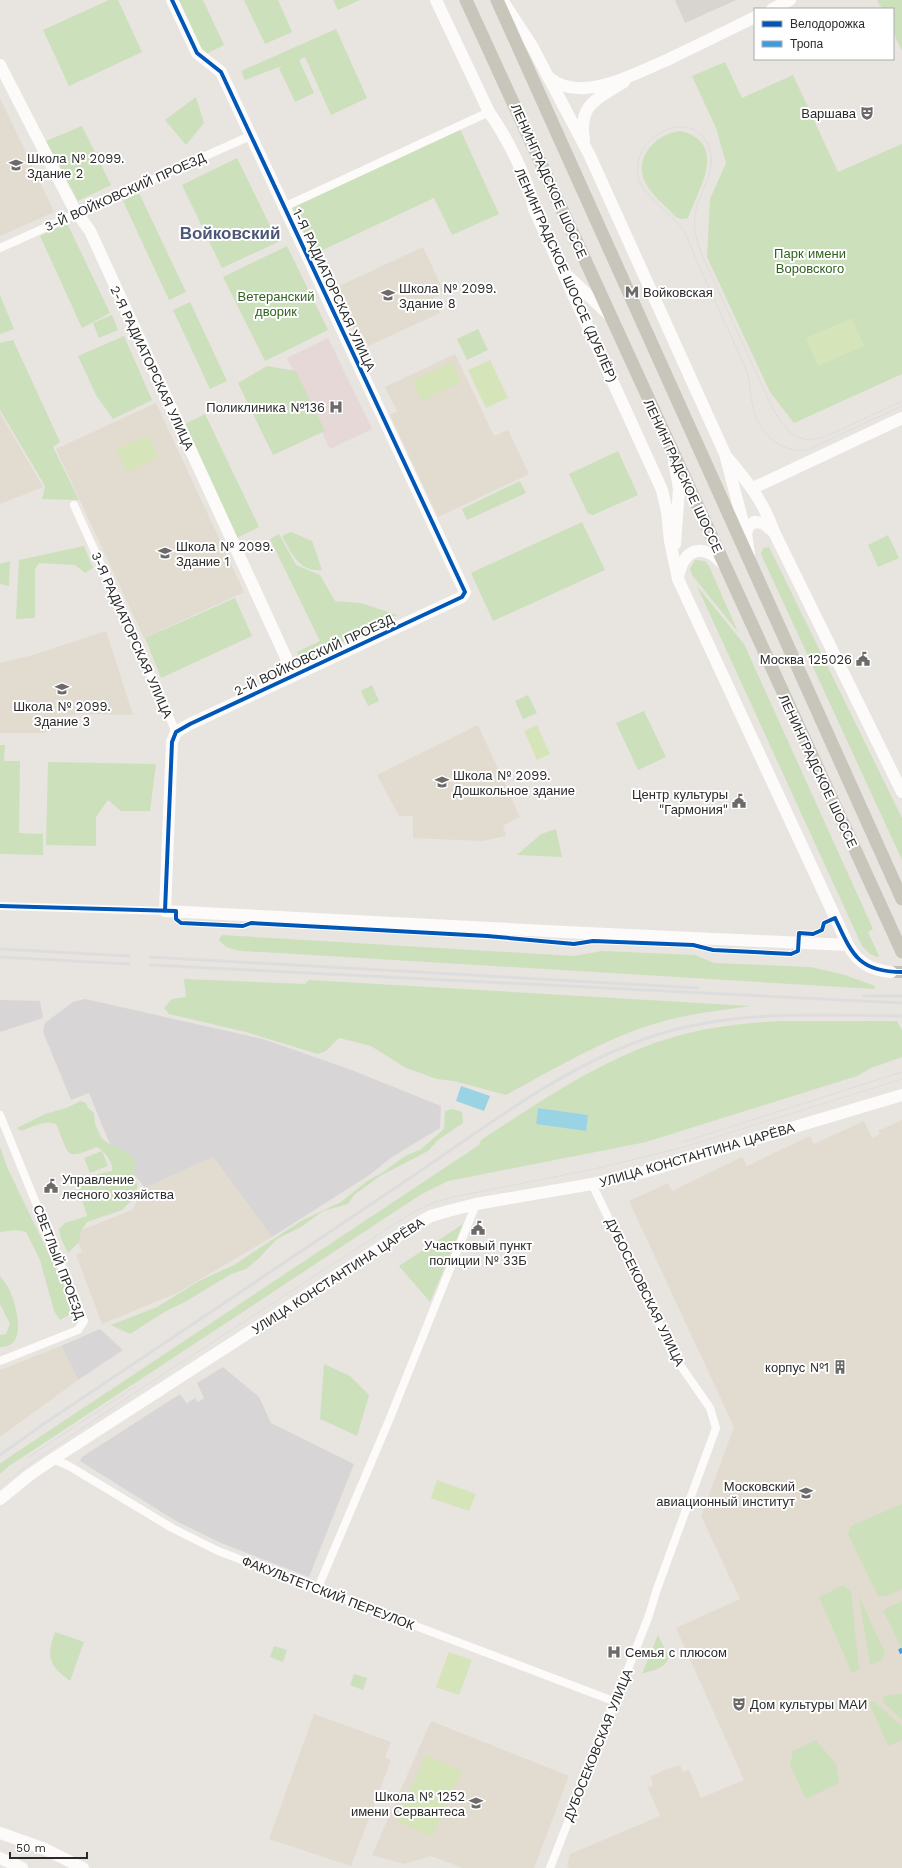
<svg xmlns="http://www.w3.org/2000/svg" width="902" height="1868" viewBox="0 0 902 1868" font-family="'Work Sans',sans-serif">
	<rect width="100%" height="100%" fill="#e8e4e0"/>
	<path fill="#d8d5d7" d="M85,999L263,1039L349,1069L441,1106L440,1128L392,1157L368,1176L272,1237L213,1157L145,1188L109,1142L89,1093L71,1100L43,1032L45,1023L73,1002Z
		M0,1000L40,1001L43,1018L0,1032Z
		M100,1329L123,1350L78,1380L61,1346Z
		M223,1367L259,1397L271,1423L354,1464L309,1577L221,1543L176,1521L80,1461L82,1457L180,1394L189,1407L187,1403L195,1398L198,1402L204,1398L197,1383Z"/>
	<path fill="#e2dbcf" d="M0,98L54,212L0,236Z
		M423,247L444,293L433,298L440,313L368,346L362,334L357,336L335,288Z
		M455,354L494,436L508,430L529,474L438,517L390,415L397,411L385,387Z
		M156,403L244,592L144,638L56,449Z
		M0,413L43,487L0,504Z
		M106,631L133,715L81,714L56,718V729L42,733H0V663L33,655Z
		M478,725L520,817L503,825L506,836L482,841L413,838V816H399L377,775Z
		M902,1120V1868H569L567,1865L570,1854L660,1816L648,1788L653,1785L650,1777L664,1770L680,1765L683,1772L689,1770L701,1798L744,1780L676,1628L740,1599L701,1516L734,1427L629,1201L668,1183L672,1191L742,1157L747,1166L810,1136L814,1144L864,1121L872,1138L880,1134L878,1131Z
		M213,1157L272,1237L177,1293L102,1324L76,1255L82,1252L74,1233L132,1210L145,1188Z
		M61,1346L78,1380L0,1437V1370Z
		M314,1714L391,1742L385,1757L391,1760L351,1866L269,1839Z
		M431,1721L569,1776L534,1868H463L431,1856L404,1864L372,1855Z"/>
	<path fill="#e5d8d7" d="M328,338L372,429L330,449L287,358Z"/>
	<path fill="#cce0bc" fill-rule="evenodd" d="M109,0H118L142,52L69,86L43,30Z
		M179,0H203L224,45L204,55Z
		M244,0H278L292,32L265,44Z
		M333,0H360L338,10Z
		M877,0H902V51L893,32V9H882Z
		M336,29L367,98L331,115L305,57L299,60L314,93L295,102L279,68L282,66L245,80L241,71Z
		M725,62L742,98L793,75L838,172L902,144V374L794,423L770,392L707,257L710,199L726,163L716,128L692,76Z
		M196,97L204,123L186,145L165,120Z
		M82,126L111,185L78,201L46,141Z
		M460,129L499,214L452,235L434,198L314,254L292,207Z
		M682,131C728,145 699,188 688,218L682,219L676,217C666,206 652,196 645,182C633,156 658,132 682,131Z
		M237,158L278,242L222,268L182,185Z
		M139,193L186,292L169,300L123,201Z
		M67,223L110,313L82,328L40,236Z
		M287,246L328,330L265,361L223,277Z
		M0,295L14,329L0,334Z
		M190,302L227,381L210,389L173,310Z
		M112,315L118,330L99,338L93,323Z
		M478,329L488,350L467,360L457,339Z
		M124,336L152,400L113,419L96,395L78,356Z
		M13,340L60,442L53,447L79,500L42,499L45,486L0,410V343Z
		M267,366L296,371L325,431L273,455L238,383Z
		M205,414L259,527L237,538L183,425Z
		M618,451L638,495L593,515L588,514L569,474Z
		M520,481L526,493L467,520L462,509Z
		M582,522L605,570L493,621L471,573Z
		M291,532L312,541L322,570C299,572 292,554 282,536Z
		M279,534L296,565L320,575L335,601L361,603L397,615L302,662L297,652L320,641L270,539Z
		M888,535L899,558L878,567L868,545Z
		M84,546L93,568L85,573L75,565L39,563L35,569V618L16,619L19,560Z
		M769,547L902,818V860L761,554L763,548Z
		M695,560L705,561L709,566L738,632L692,575L690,569Z
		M10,561L9,586L0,584V564Z
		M697,586L744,644L873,929L868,932L879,956L877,957L870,954L862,946Z
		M235,598L252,636L161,678L145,638Z
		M372,685L379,701L368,706L361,691Z
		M528,695L537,713L523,719L515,701Z
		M644,711L666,757L638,770L616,723Z
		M0,745H5L4,761H20L19,833L43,834V855L0,854Z
		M48,762L156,764L150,811H121L108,800L96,817V846L46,845Z
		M556,829L562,857L517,855L541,834Z
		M222,935L574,956L602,951L695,955L714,963L810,967L842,974L875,986V989L262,952C246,951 229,953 219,940Z
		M184,979L305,984L309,980L750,1006C718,1011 685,1014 654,1024C602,1040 554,1069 506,1095L454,1081L437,1079L406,1068L371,1046L339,1038L326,1051L318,1054L246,1032L169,1014L164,1008L172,999L186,997Z
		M779,1021H897L902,1030V1057L871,1068L857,1076L646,1142L448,1181L420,1195L9,1466L0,1474V1464L2,1462L479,1145L481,1140C546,1098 612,1051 689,1033C718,1026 749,1023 779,1021ZM538,1108L587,1115L586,1130L536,1124Z
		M81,1101L86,1103L88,1108L94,1113L95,1124L102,1139L111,1145L121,1148L134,1158L136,1163L134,1173L137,1184V1189L133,1199L122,1210L87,1222L81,1231L79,1242L68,1253L61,1239L59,1229L65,1223L87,1216L77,1184L85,1177L112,1171C113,1161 105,1152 97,1147C63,1161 70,1155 56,1124C45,1119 32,1127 21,1131L17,1128L45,1114L66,1108Z
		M453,1109L462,1112L463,1123L438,1140L428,1151L380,1176L354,1195L348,1204L323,1211L301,1227L277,1239L258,1259L246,1269L231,1274L185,1302L166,1311L130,1334L111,1325L157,1307L199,1281L234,1265L301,1221L341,1202L367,1181L382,1173L405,1156L420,1150L444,1129L445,1111Z
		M0,1147L7,1167L68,1294L71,1304L69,1315L60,1320L54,1311L40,1260L26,1232L16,1230L0,1232Z
		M102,1151L108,1166L90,1173L84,1158Z
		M463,1224L430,1302L399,1266Z
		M0,1276C3,1280 7,1285 9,1289C16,1304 29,1348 0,1347V1335L6,1334L10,1324L0,1304Z
		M324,1364L350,1376L369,1395L357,1436L320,1419Z
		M902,1504V1589L887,1596H878L848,1534L851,1526Z
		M843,1585L851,1591L859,1669L852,1673L819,1597Z
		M859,1596L885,1653L882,1660L870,1665Z
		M902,1601V1649L883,1610Z
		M55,1632L84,1642L70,1681C49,1665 46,1658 55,1632Z
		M658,1635L669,1657C665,1669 653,1670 642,1674Z
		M274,1646L287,1650L283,1662L270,1657Z
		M354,1674L367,1678L363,1690L350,1685Z
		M896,1694H902V1720L883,1702V1697L887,1695Z
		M873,1701L902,1726V1740L888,1746L869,1702Z
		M816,1740L836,1764L839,1783L806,1799L790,1765L793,1751Z"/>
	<path fill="#d6e4ba" d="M852,318L864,346L818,366L806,338Z
		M490,360L508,398L486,408L468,370Z
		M452,362L461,382L422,401L412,381Z
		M148,435L158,458L127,472L117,449Z
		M537,725L550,754L537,760L524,731Z
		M437,1480L476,1494L469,1511L431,1498Z
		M449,1652L472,1660L459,1695L436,1687Z
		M426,1755L462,1771L432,1837L397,1821Z"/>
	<path fill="#d8d4d0" d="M675,0H736L685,23Z"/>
	<path fill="#9ad3e4" d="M461,1086L490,1096L484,1111L456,1101Z
		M538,1108L588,1115L586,1131L536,1124Z"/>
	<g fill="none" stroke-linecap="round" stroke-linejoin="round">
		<path stroke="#c2bfbc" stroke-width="12" stroke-dasharray="12 6" stroke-linecap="butt" d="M891,972H902"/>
		<path stroke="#fcfbfa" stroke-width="8" d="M284,207L489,112
			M0,248L250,136
			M74,505L176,732
			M0,906L165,911
			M0,1115L84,1321L78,1330L0,1361
			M53,1459L69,1466L172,1528L218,1551L616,1702
			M317,1590L390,1418L476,1204
			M550,1868L648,1618L657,1589L716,1428L710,1408L676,1359L592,1184"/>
		<path stroke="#fcfbfa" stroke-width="12" d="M172,0L197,53L221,72L465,592L462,597L190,724L176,732L172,742L165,911L565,932L848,945
			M436,0L489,112C506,136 529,180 534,209L662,490L667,512L670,541L678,579L848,945C858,963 871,970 891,972
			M502,0L532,46L590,156L725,454L746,534L749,554
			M772,9L790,0
			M0,65L73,207L90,231L294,675
			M548,77C559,86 571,89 585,88C613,86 644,70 669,59C698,45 727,31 755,17
			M584,140C578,104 597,99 624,82
			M568,276L609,315
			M727,457C747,481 764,502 774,532L902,792
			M674,461L679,489L675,544
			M753,488L902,418
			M746,534L748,527L754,522L763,523L774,532
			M678,577C684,548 703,542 723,564
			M0,1499L28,1476L53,1459L415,1225L431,1216L448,1211L476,1204L592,1184L644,1172L902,1095
			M0,1833L45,1849L83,1868
			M0,1858L22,1868"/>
		<path stroke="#c8c5ba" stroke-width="13" d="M466,0L902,952
			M497,0L902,899"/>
		<path stroke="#deddde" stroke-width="1" d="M902,401L825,437L806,440L792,435L779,419L771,405L701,253C697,241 693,228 695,215C698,192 718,172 709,148C694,105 631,134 638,176C642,196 673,214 684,231C689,241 693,252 697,262C709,287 720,312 731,336C736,348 743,360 747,372C751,383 750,397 753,408C760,434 780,453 807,450L902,406
			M683,1142L902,1072
			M29,1457L136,1386
			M0,1486L38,1458L139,1390L410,1214L435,1202L453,1197L594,1169L684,1147L902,1079"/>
		<path stroke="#deddde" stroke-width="3" d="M0,949L129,956
			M0,957L129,964
			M151,957L698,988
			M151,965L902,1003
			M864,996H902
			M0,1455L42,1425C162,1345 281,1265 401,1184C482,1130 564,1064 659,1034C737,1010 821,1015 902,1016"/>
		<path stroke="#3d9ce1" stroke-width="3" stroke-dasharray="6 3" stroke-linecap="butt" d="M902,1649L900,1650L902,1655"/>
		<defs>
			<path id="cycleway" d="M0,906L176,911V919L181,923L243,926L251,923L487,936L574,944L593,941L693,945L713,950L791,954L798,951L799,933L813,934L822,930L824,923L835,918C852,954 858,972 902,972
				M165,911L172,742L176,732L190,724L462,597L465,592L221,72L197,53L172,0"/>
		</defs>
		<use href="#cycleway" stroke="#fff" stroke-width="6"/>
		<use href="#cycleway" stroke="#0057b8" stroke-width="4"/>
	</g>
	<defs>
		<symbol id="theatre-bare" viewBox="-9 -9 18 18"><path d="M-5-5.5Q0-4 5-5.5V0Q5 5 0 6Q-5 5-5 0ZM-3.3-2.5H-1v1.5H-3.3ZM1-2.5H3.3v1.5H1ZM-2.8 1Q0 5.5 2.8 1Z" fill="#6c6b6a" stroke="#fff" stroke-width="2.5" paint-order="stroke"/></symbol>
		<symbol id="school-bare" viewBox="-9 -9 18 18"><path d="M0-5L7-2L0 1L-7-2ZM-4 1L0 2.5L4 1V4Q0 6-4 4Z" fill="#6c6b6a" stroke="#fff" stroke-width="2.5" paint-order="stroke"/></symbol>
		<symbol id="metro-bare" viewBox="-9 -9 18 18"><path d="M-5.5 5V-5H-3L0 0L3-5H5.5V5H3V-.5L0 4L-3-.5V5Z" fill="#6c6b6a" stroke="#fff" stroke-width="2.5" paint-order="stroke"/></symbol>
		<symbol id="hospital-bare" viewBox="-9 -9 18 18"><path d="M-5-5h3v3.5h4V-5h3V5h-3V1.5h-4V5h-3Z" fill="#6c6b6a" stroke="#fff" stroke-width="2.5" paint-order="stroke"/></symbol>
		<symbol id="civic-bare" viewBox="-9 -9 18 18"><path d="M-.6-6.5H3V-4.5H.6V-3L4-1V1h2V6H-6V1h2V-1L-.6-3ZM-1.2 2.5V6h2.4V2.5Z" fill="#6c6b6a" stroke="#fff" stroke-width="2.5" paint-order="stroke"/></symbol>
		<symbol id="building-bare" viewBox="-9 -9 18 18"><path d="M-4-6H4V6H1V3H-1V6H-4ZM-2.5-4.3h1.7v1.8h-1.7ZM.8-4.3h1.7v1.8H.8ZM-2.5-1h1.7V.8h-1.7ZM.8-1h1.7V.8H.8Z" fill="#6c6b6a" stroke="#fff" stroke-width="2.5" paint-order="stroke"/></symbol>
		<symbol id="university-bare" viewBox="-9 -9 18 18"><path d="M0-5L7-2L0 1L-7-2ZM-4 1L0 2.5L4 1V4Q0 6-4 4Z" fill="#6c6b6a" stroke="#fff" stroke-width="2.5" paint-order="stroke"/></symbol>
	</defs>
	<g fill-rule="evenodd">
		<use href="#theatre-bare" x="857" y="103" width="20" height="20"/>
		<use href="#school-bare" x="6" y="155" width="20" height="20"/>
		<use href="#metro-bare" x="622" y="282" width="20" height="20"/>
		<use href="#school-bare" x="378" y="285" width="20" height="20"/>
		<use href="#hospital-bare" x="326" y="397" width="20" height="20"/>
		<use href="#school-bare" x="155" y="543" width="20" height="20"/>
		<use href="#civic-bare" x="853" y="649" width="20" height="20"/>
		<use href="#school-bare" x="52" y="679" width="20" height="20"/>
		<use href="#school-bare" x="432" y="772" width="20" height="20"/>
		<use href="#civic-bare" x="729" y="791" width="20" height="20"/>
		<use href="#civic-bare" x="41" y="1176" width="20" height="20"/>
		<use href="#civic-bare" x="468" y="1218" width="20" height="20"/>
		<use href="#building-bare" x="830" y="1357" width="20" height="20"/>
		<use href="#university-bare" x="796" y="1483" width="20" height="20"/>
		<use href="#hospital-bare" x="604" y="1642" width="20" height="20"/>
		<use href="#theatre-bare" x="729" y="1694" width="20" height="20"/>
		<use href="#school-bare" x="466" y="1793" width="20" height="20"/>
	</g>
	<g text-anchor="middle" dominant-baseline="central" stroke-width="4" stroke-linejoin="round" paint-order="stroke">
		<g font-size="13" fill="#2a2a2a" stroke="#fff" text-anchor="start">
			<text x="856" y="113" text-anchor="end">Варшава</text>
			<text x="27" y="158">Школа № 2099.<tspan x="27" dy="15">Здание 2</tspan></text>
			<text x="399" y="288">Школа № 2099.<tspan x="399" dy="15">Здание 8</tspan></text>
			<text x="643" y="292">Войковская</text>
			<text x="325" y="407" text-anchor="end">Поликлиника №136</text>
			<text x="176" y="546">Школа № 2099.<tspan x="176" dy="15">Здание 1</tspan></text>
			<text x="852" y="659" text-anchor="end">Москва 125026</text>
			<text x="62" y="706" text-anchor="middle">Школа № 2099.<tspan x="62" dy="15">Здание 3</tspan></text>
			<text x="453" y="775">Школа № 2099.<tspan x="453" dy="15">Дошкольное здание</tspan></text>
			<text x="728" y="794" text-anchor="end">Центр культуры<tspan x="728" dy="15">"Гармония"</tspan></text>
			<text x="62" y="1179">Управление<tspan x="62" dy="15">лесного хозяйства</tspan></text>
			<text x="478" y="1245" text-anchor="middle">Участковый пункт<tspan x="478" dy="15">полиции № 33Б</tspan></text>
			<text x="829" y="1367" text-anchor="end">корпус №1</text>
			<text x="795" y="1486" text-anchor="end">Московский<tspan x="795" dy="15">авиационный институт</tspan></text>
			<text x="625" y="1652">Семья с плюсом</text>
			<text x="750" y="1704">Дом культуры МАИ</text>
			<text x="465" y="1796" text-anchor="end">Школа № 1252<tspan x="465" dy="15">имени Сервантеса</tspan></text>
		</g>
		<g font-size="13" fill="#2a2a2a" stroke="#fff">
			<text transform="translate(549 181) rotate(66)">ЛЕНИНГРАДСКОЕ ШОССЕ</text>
			<text transform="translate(125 192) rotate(-24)">3-Й ВОЙКОВСКИЙ ПРОЕЗД</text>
			<text transform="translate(566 275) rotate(66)">ЛЕНИНГРАДСКОЕ ШОССЕ (ДУБЛЁР)</text>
			<text transform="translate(334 290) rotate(65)">1-Я РАДИАТОРСКАЯ УЛИЦА</text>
			<text transform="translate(152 368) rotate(65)">2-Я РАДИАТОРСКАЯ УЛИЦА</text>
			<text transform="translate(683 476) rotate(65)">ЛЕНИНГРАДСКОЕ ШОССЕ</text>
			<text transform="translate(132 635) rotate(66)">3-Я РАДИАТОРСКАЯ УЛИЦА</text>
			<text transform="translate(314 655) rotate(-25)">2-Й ВОЙКОВСКИЙ ПРОЕЗД</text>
			<text transform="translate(818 771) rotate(65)">ЛЕНИНГРАДСКОЕ ШОССЕ</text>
			<text transform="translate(697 1155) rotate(-16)">УЛИЦА КОНСТАНТИНА ЦАРЁВА</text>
			<text transform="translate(59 1262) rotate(69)">СВЕТЛЫЙ ПРОЕЗД</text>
			<text transform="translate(338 1276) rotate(-33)">УЛИЦА КОНСТАНТИНА ЦАРЁВА</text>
			<text transform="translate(645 1292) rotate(64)">ДУБОСЕКОВСКАЯ УЛИЦА</text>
			<text transform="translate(328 1593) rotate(21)">ФАКУЛЬТЕТСКИЙ ПЕРЕУЛОК</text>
			<text transform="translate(598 1745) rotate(-68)">ДУБОСЕКОВСКАЯ УЛИЦА</text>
		</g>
		<g font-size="13" fill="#30621f" stroke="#fff">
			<text x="810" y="253">Парк имени<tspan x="810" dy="15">Воровского</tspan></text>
			<text x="276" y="296">Ветеранский<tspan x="276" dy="15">дворик</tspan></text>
		</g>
		<g font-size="17" font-weight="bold" fill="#4e5777" stroke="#fff">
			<text x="230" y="233">Войковский</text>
		</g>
	</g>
	<rect x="754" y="8" width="140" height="52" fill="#ffffff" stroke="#aaaaaa"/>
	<rect x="762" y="21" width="20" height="6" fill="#0057b8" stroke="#aaaaaa"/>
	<text x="790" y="28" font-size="12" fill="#2a2a2a">Велодорожка</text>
	<rect x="762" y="41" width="20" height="6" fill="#3d9ce1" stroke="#aaaaaa"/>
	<text x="790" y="48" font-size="12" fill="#2a2a2a">Тропа</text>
	<path d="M10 1852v6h77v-6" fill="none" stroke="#2a2a2a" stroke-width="2"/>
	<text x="16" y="1852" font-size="12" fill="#2a2a2a" stroke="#ffffff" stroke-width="3" paint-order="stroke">50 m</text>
</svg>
